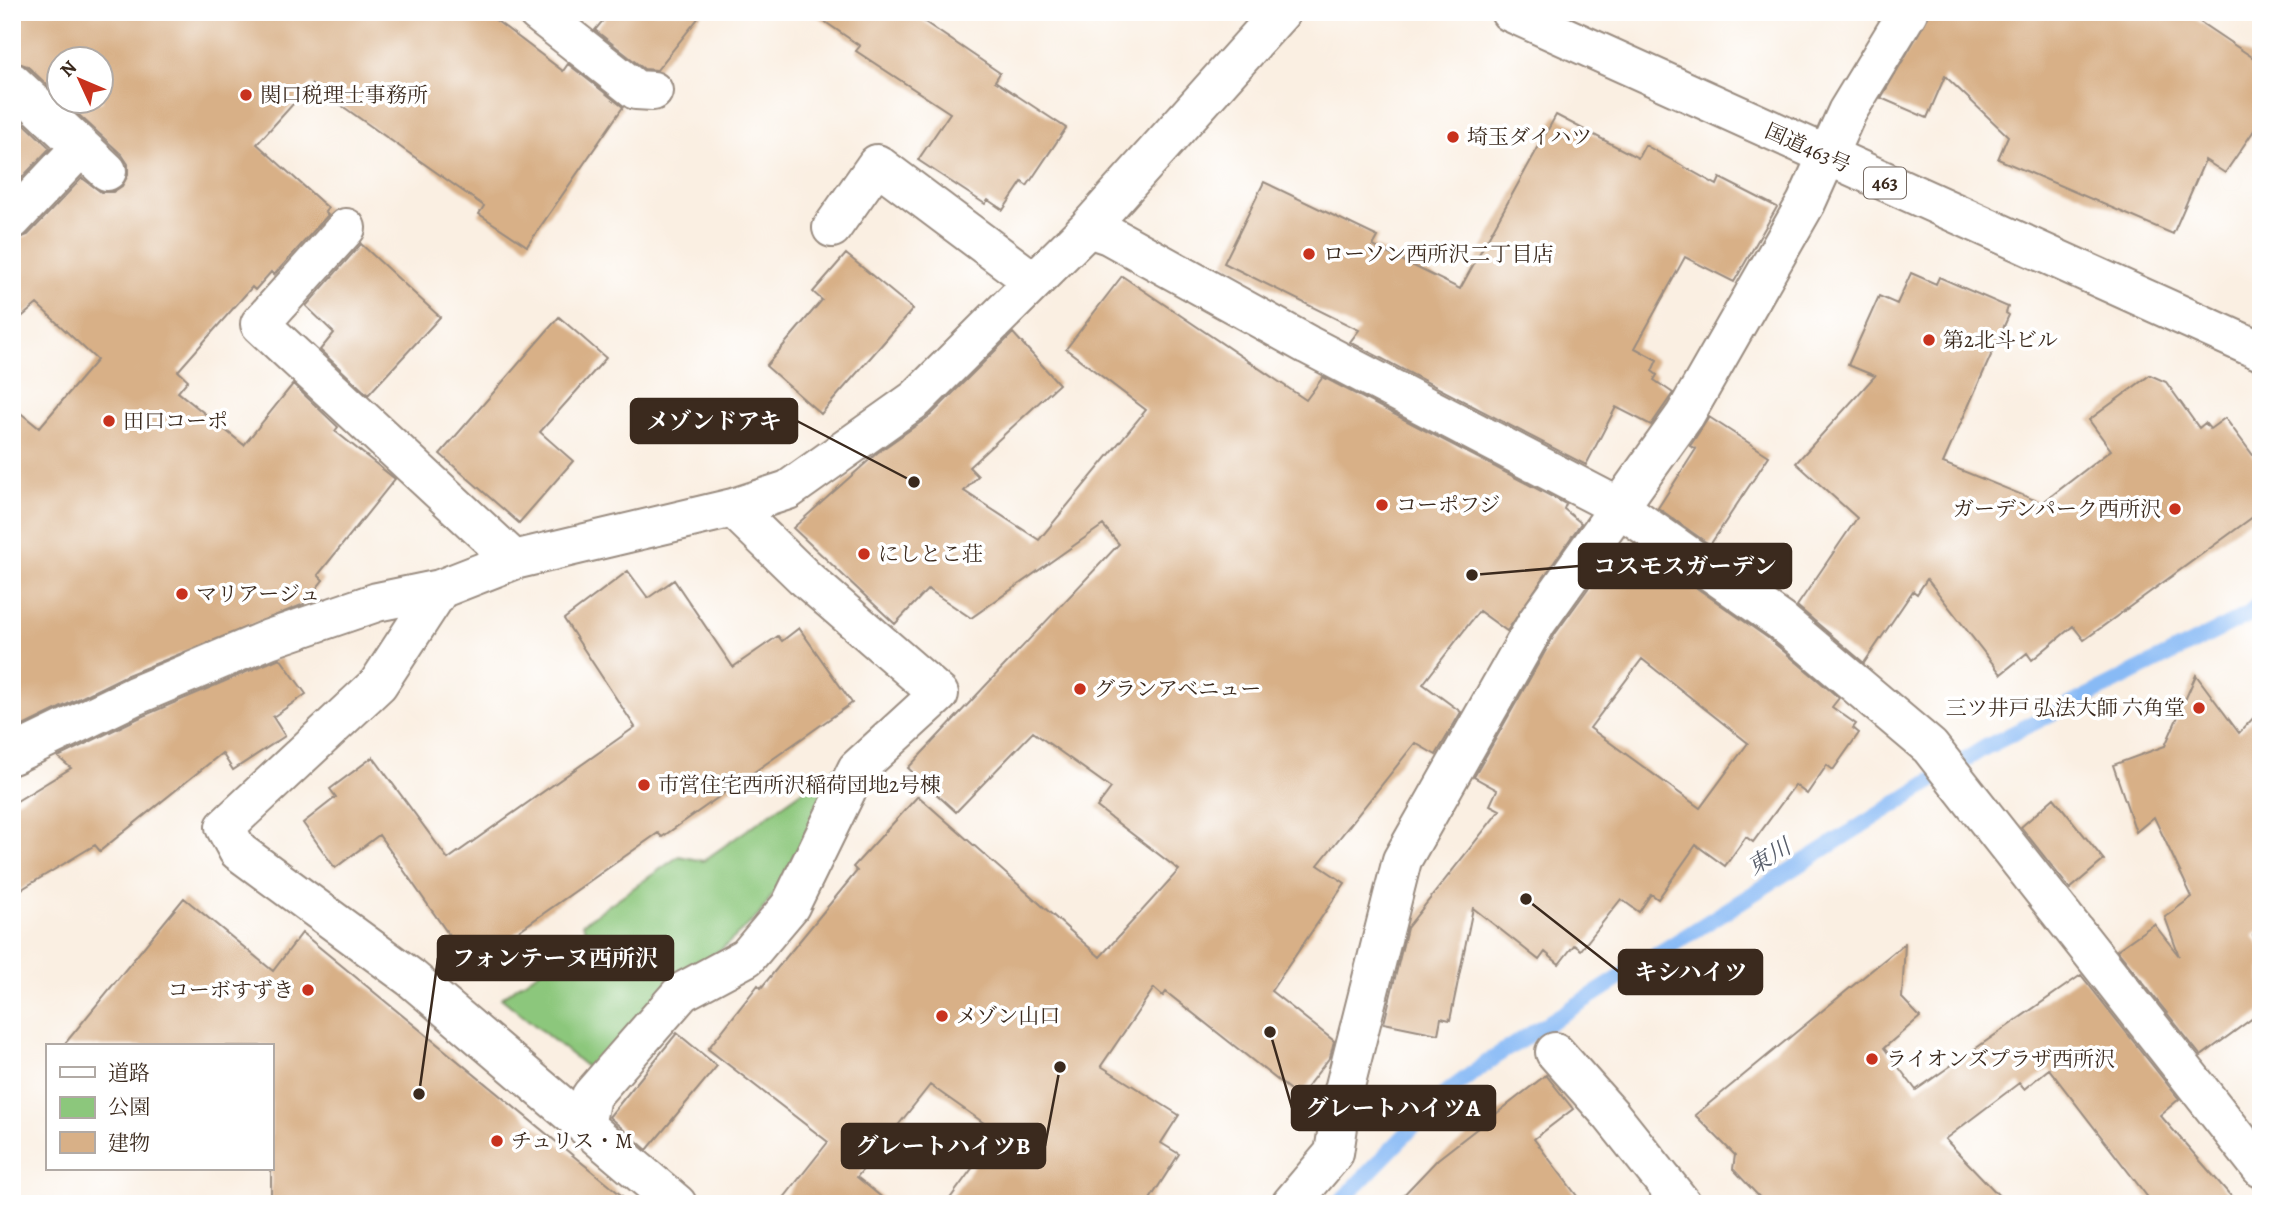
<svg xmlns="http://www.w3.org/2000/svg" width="2273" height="1216" viewBox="0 0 2273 1216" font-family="Alegreya,'Noto Serif JP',serif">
	<rect width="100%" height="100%" fill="#fff"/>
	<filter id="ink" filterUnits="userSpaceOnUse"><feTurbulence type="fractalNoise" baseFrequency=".0143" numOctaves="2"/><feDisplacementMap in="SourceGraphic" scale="14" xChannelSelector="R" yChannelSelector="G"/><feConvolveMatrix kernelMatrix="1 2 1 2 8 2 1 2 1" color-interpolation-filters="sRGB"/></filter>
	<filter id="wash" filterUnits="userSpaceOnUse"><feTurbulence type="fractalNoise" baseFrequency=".00686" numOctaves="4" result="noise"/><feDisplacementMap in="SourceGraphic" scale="28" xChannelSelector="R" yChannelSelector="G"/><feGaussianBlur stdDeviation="1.57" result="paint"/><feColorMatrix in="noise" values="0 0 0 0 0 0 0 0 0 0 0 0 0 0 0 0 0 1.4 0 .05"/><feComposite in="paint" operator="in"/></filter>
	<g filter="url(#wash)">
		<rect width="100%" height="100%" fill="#faefe2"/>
		<path fill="#8cc77c" stroke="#64784d" stroke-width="2" d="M835,768L839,772L776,890L759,915L723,948L700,963L594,1073L501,998L589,936L582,924L679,856L703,861Z"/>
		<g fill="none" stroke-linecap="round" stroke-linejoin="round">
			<path stroke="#88baf5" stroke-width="16" d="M1338,1204L1446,1093L1496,1056L1984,748L2248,615L2261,601"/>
		</g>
		<g id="blocks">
			<path fill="#d8b087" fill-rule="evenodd" d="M12,12H485L563,71L568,64L623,107L527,246L479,214L484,206L311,84L257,144L328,208L325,212L328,215L274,275L271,272L255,290L252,287L178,371L188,380L178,392L244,445L293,384L338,427L335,431L395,479L318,575L323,580L304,604L125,676L23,726L12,717V406L39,428L97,360L37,304L12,325V241L28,235L82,178L101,192H113L122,186L128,175V164L122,155L65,102H102V60H60V97L27,66L12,61Z
				M610,12H703L657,70L644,69L595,30Z
				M811,12H910L1000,73L995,81L1066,128L1027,186L1022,182L1003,210L988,200L985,204L918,160L950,113L856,51L860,46Z
				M1931,12H2185L2261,63V120L2225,173L2205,160L2173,234L1998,159L2008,136L1945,76L1927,118L1881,98Z
				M12,112L50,148L12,188Z
				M1556,115L1638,158L1645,145L1717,185L1720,178L1777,207L1734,282L1685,257L1635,348L1657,360L1652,371L1657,375L1654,380L1673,393L1651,425L1616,407L1586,465L1350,342L1359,330L1224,263L1264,182L1378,237L1373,246L1460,289Z
				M361,244L440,317L368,395L320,350L334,333L306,306Z
				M846,254L913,309L821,414L766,366L822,300L813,292Z
				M1911,273L1936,284L1939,277L2008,307L2006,313L2009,315L1943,463L2042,503L2111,450L2089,420L2150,375L2166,382L2199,428L2205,423L2210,429L2225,418L2261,466V511L2084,640L2073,626L2032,660L2027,653L2001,674L1927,579L1917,594L1913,591L1864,663L1797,606L1857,518L1796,463L1875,376L1848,365L1879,296L1897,304Z
				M1122,276L1306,400L1323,377L1566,504L1564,509L1581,523L1507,631L1479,611L1423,684L1461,712L1436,755L1415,743L1318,865L1345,883L1271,991L1334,1041L1330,1057L1299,1097L1166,992L1163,996L1154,988L1101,1066L1179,1115L1161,1143L1179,1154L1147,1204H946L998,1133L930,1085L857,1177L890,1204H779L828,1142L708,1049L758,985L761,988L857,871L853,867L918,796L1100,957L1179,870L1097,807L1111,788L1033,732L956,812L908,768L1119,544L1103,525L971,618L928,589L895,624L793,528L877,453L931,415L1013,333L1059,384L969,467L978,476L964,491L1039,540L1146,410L1066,349Z
				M559,317L606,358L540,432L573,461L519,523L440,454Z
				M1709,417L1769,456L1710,545L1658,508L1696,449L1690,446Z
				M1634,544L1768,638L1839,698L1832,707L1856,724L1853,728L1859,733L1833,770L1827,765L1807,794L1795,785L1753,842L1746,837L1725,866L1696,845L1658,899L1651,894L1639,912L1621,899L1581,950L1574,945L1559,964L1545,952L1539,960L1473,908L1450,1020L1441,1018L1438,1034L1384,1023L1407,928L1500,810L1490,805L1497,790L1474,777L1555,634L1616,550L1626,558ZM1642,659L1748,743L1700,808L1590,728Z
				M628,571L648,598L674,580L733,667L778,636L782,641L799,628L852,703L662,837L658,833L470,965L379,835L335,868L303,823L336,797L330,789L373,757L448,859L635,727L564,619Z
				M280,658L306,694L273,717L285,736L233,770L222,753L100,851L95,845L12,895V804L71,768L58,757L143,716Z
				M2196,675L2239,733L2261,710V929L2253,935L2261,949V1012L2201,1056L2117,950L2154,924L2179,956L2165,917L2192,897L2154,817L2136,832L2113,765L2165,746Z
				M2054,798L2104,860L2070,889L2021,827Z
				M184,898L273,971L302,933L632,1204H271V1046H63Z
				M1905,943L1902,998L1920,1017L1884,1048L1916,1090L2081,975L2179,1099L2160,1115L2238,1204H2153L2049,1069L2024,1089L2019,1083L1945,1139L2007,1204H1766L1733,1169L1735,1155L1695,1115Z
				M677,1033L717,1066L647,1150L609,1117Z
				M1546,1075L1573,1109L1534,1139L1583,1204H1395L1438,1159Z"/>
		</g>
	</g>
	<g filter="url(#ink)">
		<use href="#blocks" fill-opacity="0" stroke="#9a8c80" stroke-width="2"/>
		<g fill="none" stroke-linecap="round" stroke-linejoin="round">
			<defs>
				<path id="minor" d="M537,12L636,90L653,91
					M12,82L107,171
					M12,220L81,147
					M346,228L260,324L514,560
					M832,228L877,164L1033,281
					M1088,228L1109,235L1308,345L1619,507L1781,621L1930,747L2261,1168
					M440,589L378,684L225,827L238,851L411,978L677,1204
					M12,755L134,696L269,639L377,602L440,589L514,560L733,508L788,490L916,399L1088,228L1281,12
					M1555,1052L1611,1115L1682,1204
					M585,1126L591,1096L682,992L747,957L790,906L857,769L939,694L804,577L733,508
					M1291,1204L1334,1153L1343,1094L1402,860L1537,622L1685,415L1806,203L1847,112L1908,12"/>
				<path id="highway" d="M1510,12L2261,351"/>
			</defs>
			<use href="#minor" stroke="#9a8c80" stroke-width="42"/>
			<use href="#highway" stroke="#9a8c80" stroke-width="42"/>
			<use href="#minor" stroke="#fff" stroke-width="38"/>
			<use href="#highway" stroke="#fff" stroke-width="38"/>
		</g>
	</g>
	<g fill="#c8321e" stroke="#fff" stroke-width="2.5">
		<circle cx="246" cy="95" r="7"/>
		<circle cx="1453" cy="137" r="7"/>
		<circle cx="1309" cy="254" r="7"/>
		<circle cx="1929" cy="340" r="7"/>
		<circle cx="109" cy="421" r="7"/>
		<circle cx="1382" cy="505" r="7"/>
		<circle cx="2175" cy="509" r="7"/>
		<circle cx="864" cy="554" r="7"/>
		<circle cx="182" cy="594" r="7"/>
		<circle cx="1080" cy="689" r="7"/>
		<circle cx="2199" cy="708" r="7"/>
		<circle cx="644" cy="785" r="7"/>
		<circle cx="308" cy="990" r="7"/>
		<circle cx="942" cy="1016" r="7"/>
		<circle cx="1872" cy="1059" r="7"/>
		<circle cx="497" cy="1141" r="7"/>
	</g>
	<g text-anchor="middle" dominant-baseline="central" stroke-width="7" stroke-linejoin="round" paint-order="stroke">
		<rect fill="#fff" stroke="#766a62" stroke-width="2" x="1864" y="167.5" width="42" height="31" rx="5"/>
		<g font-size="19" font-weight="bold" fill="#3b2a1e">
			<text x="1885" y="183">463</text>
		</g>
		<g font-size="21" fill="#3b2a1e" stroke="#fff" text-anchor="start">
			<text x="260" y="95">関口税理士事務所</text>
			<text x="1467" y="137">埼玉ダイハツ</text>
			<text x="1323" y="254">ローソン西所沢二丁目店</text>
			<text x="1943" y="340">第2北斗ビル</text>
			<text x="123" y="421">田口コーポ</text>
			<text x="1396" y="505">コーポフジ</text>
			<text x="2161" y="509" text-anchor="end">ガーデンパーク西所沢</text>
			<text x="878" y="554">にしとこ荘</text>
			<text x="196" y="594">マリアージュ</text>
			<text x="1094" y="689">グランアベニュー</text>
			<text x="2185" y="708" text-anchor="end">三ツ井戸 弘法大師 六角堂</text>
			<text x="658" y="785">市営住宅西所沢稲荷団地2号棟</text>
			<text x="294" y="990" text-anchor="end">コーボすずき</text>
			<text x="956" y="1016">メゾン山口</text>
			<text x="1886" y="1059">ライオンズプラザ西所沢</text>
			<text x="511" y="1141">チュリス・M</text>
		</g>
		<g font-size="21" fill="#3b2a1e" stroke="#fff">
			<text transform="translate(1808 148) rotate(24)">国道463号</text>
		</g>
		<g font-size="23" font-style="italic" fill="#565c69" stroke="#fff">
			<text transform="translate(1769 857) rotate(-32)">東川</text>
		</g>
	</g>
	<path fill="none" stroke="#3b2a1e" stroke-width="2.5" d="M914 482L797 421M1472 575L1579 566M419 1094L438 958M1526 899L1619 972M1270 1032L1292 1108M1060 1067L1045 1146"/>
	<g fill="#3b2a1e" stroke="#fff" stroke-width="2.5">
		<circle cx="914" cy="482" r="7"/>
		<circle cx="1472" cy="575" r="7"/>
		<circle cx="419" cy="1094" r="7"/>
		<circle cx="1526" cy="899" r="7"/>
		<circle cx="1270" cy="1032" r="7"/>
		<circle cx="1060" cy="1067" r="7"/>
	</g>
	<g fill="#3b2a1e" stroke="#3b2a1e" stroke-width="2.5">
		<rect x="631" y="399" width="166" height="44" rx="7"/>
		<rect x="1579" y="544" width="212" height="44" rx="7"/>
		<rect x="438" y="936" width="235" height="44" rx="7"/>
		<rect x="1619" y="950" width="143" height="44" rx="7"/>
		<rect x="1292" y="1086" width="203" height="44" rx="7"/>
		<rect x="842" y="1124" width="203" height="44" rx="7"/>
	</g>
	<g font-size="23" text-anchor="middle" font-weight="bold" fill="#fff">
		<text x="714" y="429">メゾンドアキ</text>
		<text x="1685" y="574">コスモスガーデン</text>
		<text x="555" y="966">フォンテーヌ西所沢</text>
		<text x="1691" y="980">キシハイツ</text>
		<text x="1393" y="1116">グレートハイツA</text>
		<text x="943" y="1154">グレートハイツB</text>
	</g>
	<rect width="2273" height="1216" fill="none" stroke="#fff" stroke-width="42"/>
	<rect x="46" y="1044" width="228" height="126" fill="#ffffff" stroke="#b1aaa5" stroke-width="2"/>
	<rect x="60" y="1067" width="35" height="10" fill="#ffffff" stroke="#b1aaa5" stroke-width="2"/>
	<text x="108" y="1080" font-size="21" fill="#3b2a1e">道路</text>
	<rect x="60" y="1097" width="35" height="21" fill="#8cc77c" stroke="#b1aaa5" stroke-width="2"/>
	<text x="108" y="1114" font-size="21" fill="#3b2a1e">公園</text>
	<rect x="60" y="1132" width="35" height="21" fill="#d8b087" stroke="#b1aaa5" stroke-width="2"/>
	<text x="108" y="1150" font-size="21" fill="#3b2a1e">建物</text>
	<g transform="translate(80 80) rotate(314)"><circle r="33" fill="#ffffff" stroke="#b1aaa5" stroke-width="2"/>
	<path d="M0-5L12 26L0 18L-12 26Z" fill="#c8321e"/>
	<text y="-10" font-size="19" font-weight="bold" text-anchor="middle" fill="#3b2a1e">N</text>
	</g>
</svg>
